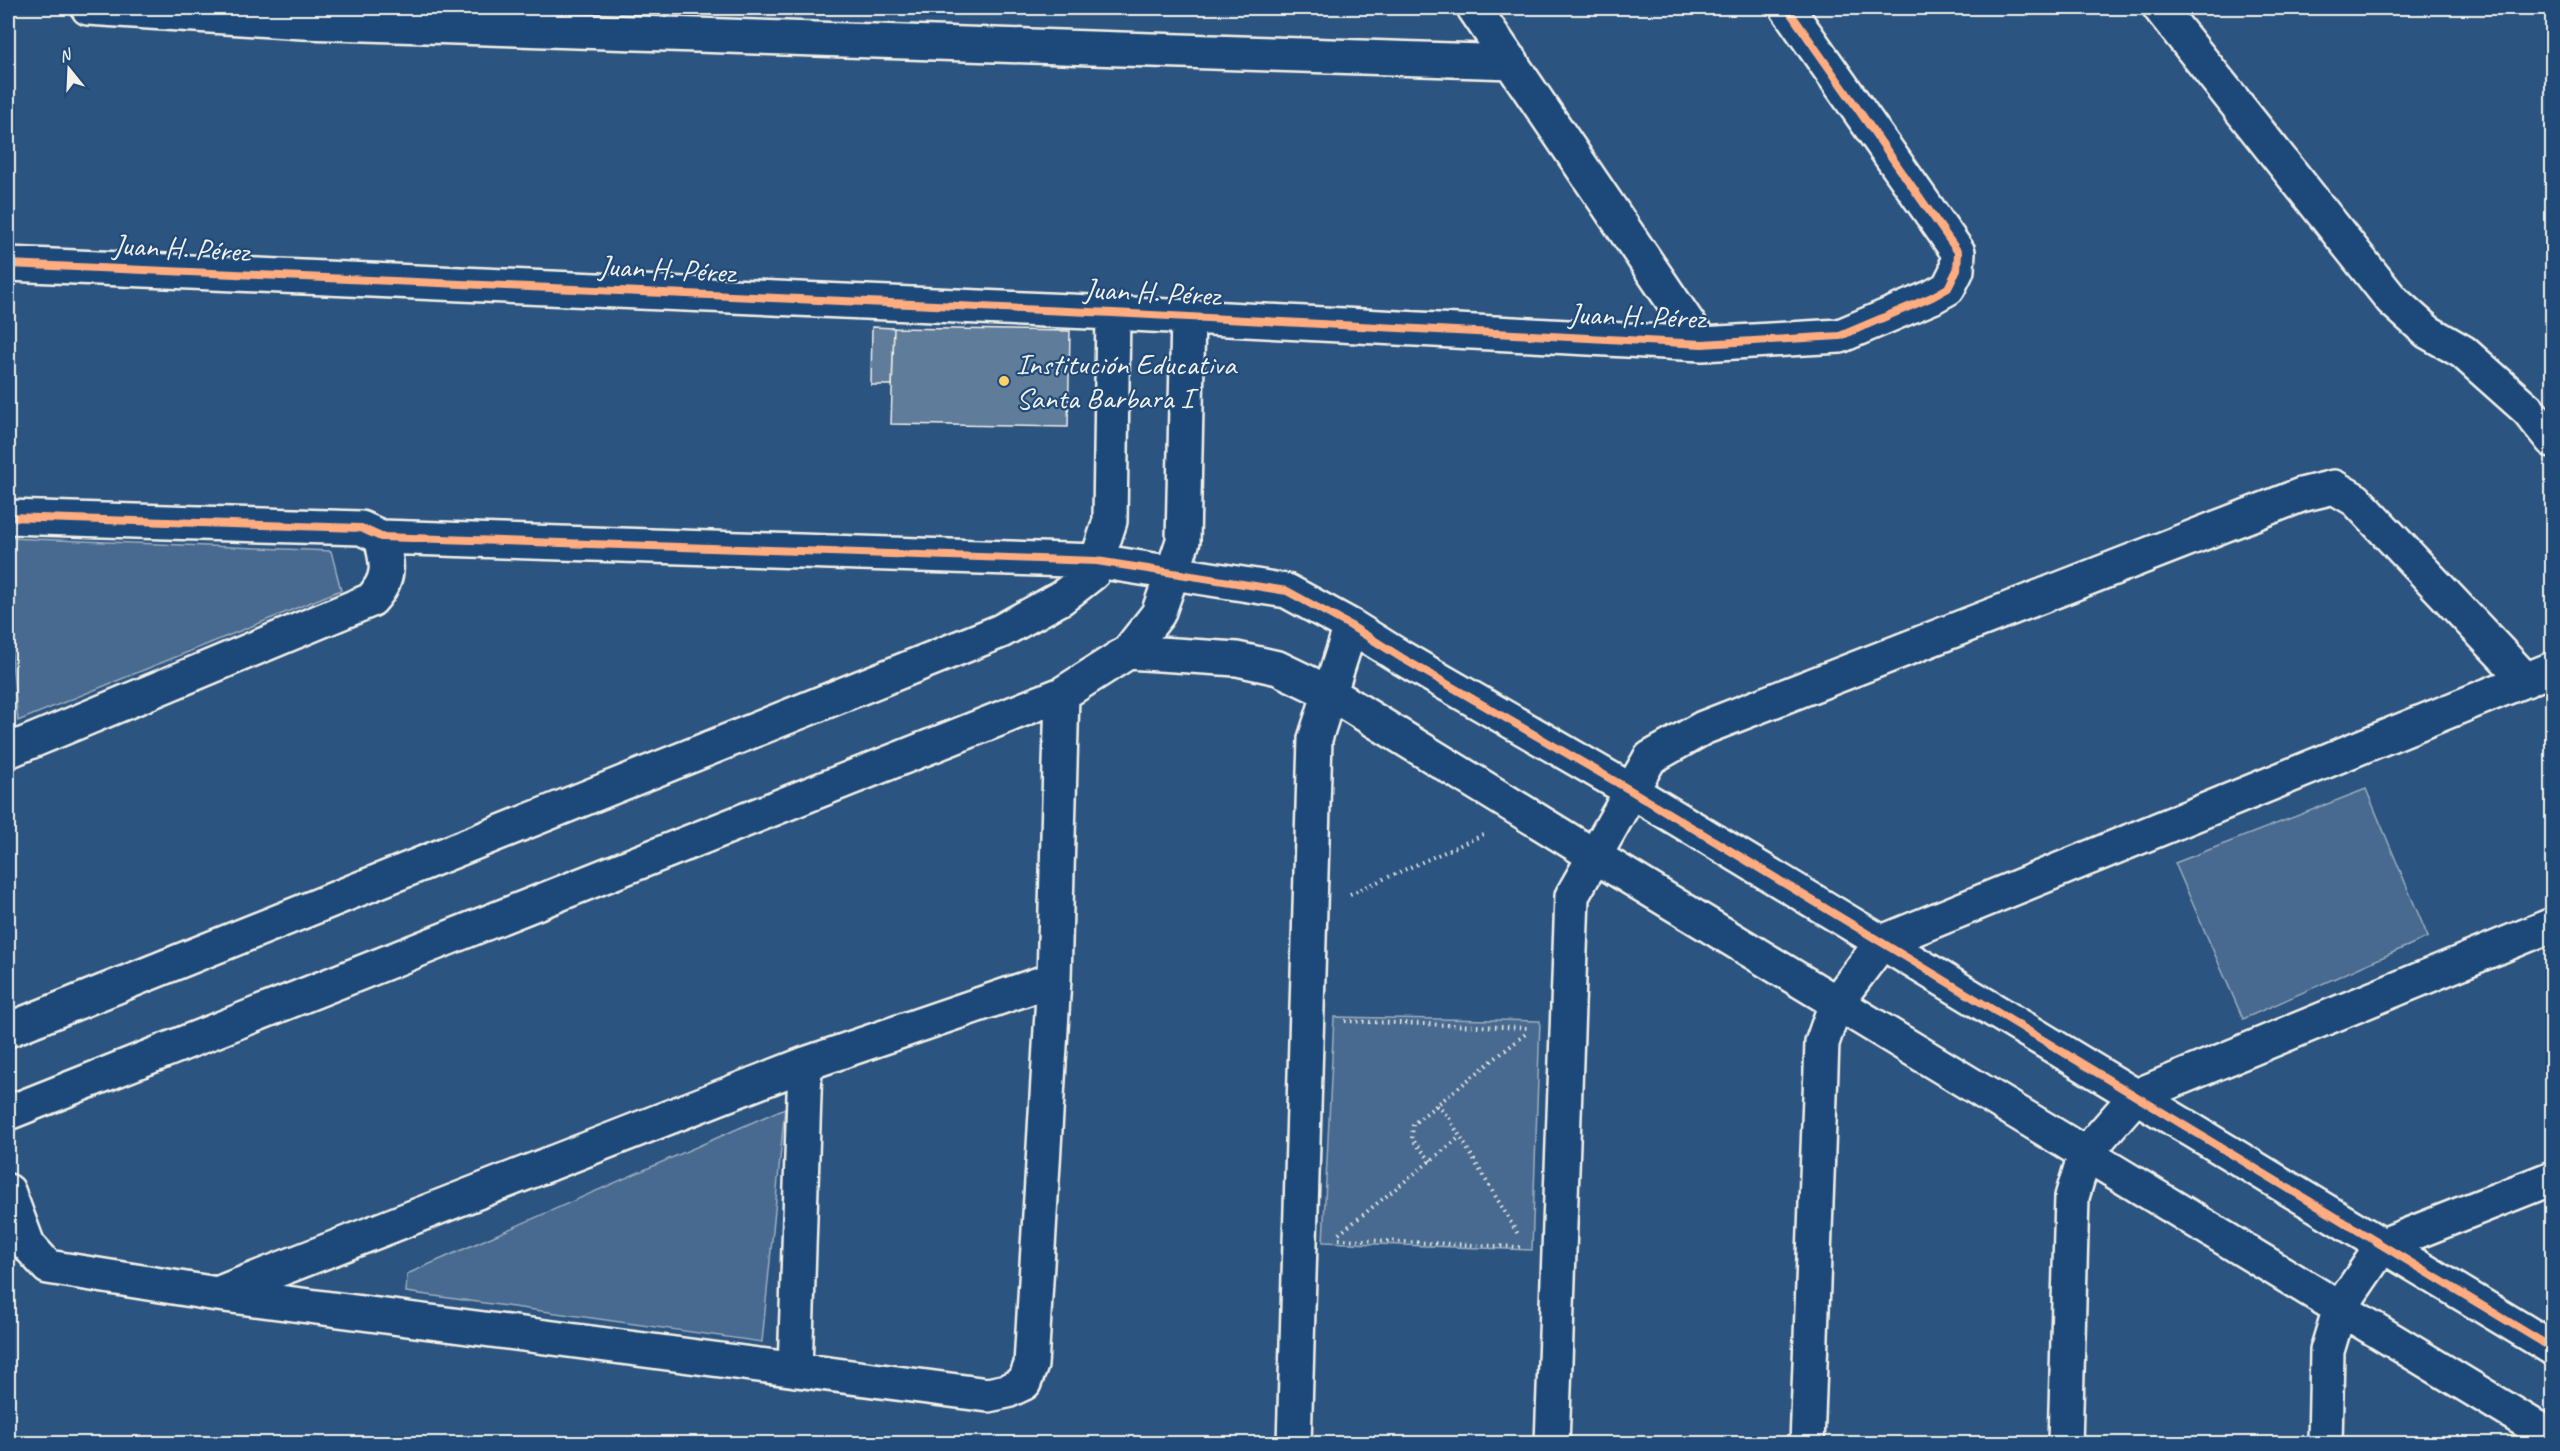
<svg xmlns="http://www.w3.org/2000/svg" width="2560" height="1451" viewBox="0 0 2560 1451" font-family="Caveat,sans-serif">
	<rect width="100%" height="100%" fill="#2c5481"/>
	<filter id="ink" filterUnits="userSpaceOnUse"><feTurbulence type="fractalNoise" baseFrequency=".0167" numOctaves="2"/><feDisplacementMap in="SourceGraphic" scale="12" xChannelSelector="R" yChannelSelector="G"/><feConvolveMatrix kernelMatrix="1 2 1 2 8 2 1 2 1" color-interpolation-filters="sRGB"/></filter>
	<g filter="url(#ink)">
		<path fill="#496b90" stroke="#9eaebc" stroke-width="1.5" d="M8,538L331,551L341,590L18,721L8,620Z
			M2366,789L2428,937L2243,1019L2175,863Z
			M1334,1017L1540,1021L1532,1250L1323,1242Z
			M785,1108L762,1342L406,1292L407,1274Z"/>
		<path fill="#5e7b9a" stroke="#f4f1e8" stroke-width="1.5" d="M872,327L894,328L892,385H871Z
			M894,328L1070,331L1068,427L891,424Z"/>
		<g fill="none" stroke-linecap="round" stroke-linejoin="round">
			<defs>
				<path id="minor" d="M88,8L303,22L1512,62
					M1474,8L1702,344
					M2160,8L2392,300L2428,332L2463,352L2528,410L2552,440
					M8,264L1113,313L1702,344L1840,336L1932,297L1948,288L1957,270L1958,252L1787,8
					M8,517L361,528L381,537L1097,561L1287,591L1351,626L1402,658L1630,790L2552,1348
					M1128,652L1237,659L1278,668L1330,693L1593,855L2552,1437
					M8,751L371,600C391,578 388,565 381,537
					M8,1030L1001,631L1061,598L1093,573L1110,521L1113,313
					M8,1113L1062,694L1128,652L1158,614L1172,574L1183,541L1188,317
					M8,1191L28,1245L48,1267L217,1294L988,1395L1007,1391L1024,1383L1031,1365L1054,979L1062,694
					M219,1293L805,1064L1054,979
					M795,1370L805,1064
					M1294,1444L1315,739L1351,626
					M1552,1444L1572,896L1650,758L1703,728L2301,495L2334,487L2356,500L2526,680
					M1807,1444L1822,1043L1836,1003L1882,942L2552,669
					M2065,1444L2072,1197L2085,1154L2136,1096L2552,925
					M2325,1444L2327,1351L2340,1308L2383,1245L2552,1178"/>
			</defs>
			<use href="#minor" stroke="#f4f1e8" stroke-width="38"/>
			<path stroke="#f4f1e8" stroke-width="4" stroke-dasharray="1.5 4.5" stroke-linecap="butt" d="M1350,894L1485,834
				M1345,1021L1529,1028
				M1437,1105L1449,1118L1519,1236
				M1431,1161L1412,1139L1413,1124L1528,1032
				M1339,1234L1460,1137
				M1339,1239L1520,1247"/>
			<use href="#minor" stroke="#1f4a7a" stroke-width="33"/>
			<defs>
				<path id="cycleway" d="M8,264L1113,313L1702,344L1840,336L1932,297L1948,288L1957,270L1958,252L1787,8
					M8,517L361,528L381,537L1097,561L1287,591L1351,626L1402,658L1630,790L2552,1348"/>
			</defs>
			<use href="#cycleway" stroke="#1f4a7a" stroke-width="11"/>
			<use href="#cycleway" stroke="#ffac80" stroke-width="8"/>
		</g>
	</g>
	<circle fill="#ffd166" stroke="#1f4a7a" stroke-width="2" cx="1004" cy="381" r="6"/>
	<g text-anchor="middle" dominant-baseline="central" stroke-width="4.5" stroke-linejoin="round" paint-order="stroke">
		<g font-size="30" fill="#f4f1e8" stroke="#1f4a7a">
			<text transform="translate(181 248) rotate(3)">Juan H. Pérez</text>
			<text transform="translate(667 269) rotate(3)">Juan H. Pérez</text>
			<text transform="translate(1152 292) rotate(3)">Juan H. Pérez</text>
			<text transform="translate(1637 316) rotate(2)">Juan H. Pérez</text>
		</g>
		<g font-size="30" fill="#f4f1e8" stroke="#1f4a7a" text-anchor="start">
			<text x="1016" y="364">Institución Educativa<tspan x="1016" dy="34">Santa Barbara I</tspan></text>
		</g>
	</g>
	<rect width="2560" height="1451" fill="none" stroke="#1f4a7a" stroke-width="30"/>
	<rect x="15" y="15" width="2530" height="1421" fill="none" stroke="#f4f1e8" stroke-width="2" filter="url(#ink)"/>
	<g transform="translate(69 69) rotate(342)" stroke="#1f4a7a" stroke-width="4.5" paint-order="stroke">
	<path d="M0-4.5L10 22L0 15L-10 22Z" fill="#f4f1e8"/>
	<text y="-9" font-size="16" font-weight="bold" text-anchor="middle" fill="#f4f1e8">N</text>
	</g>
</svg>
